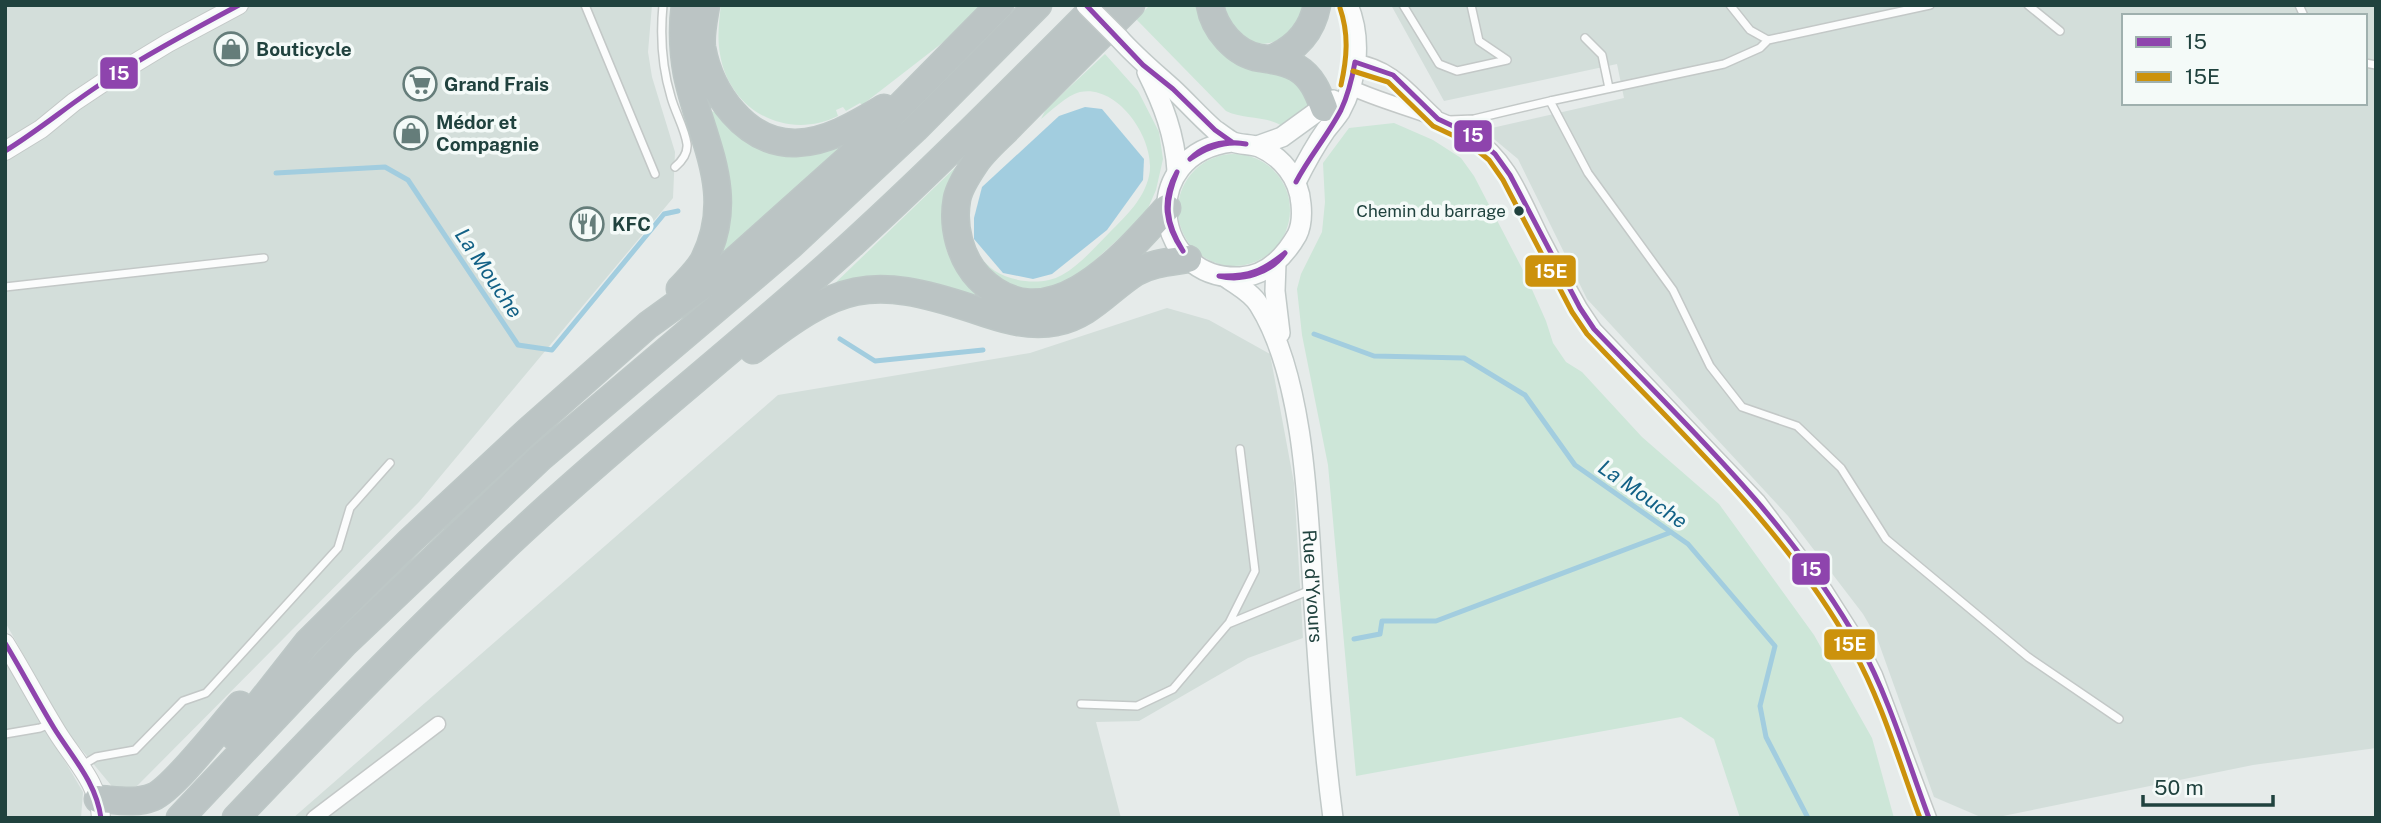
<svg xmlns="http://www.w3.org/2000/svg" width="2381" height="823" viewBox="0 0 2381 823" font-family="'Public Sans',sans-serif">
	<rect width="100%" height="100%" fill="#e6ebea"/>
	<path fill="#d3deda" fill-rule="evenodd" d="M5,5H652L648,52L652,77L675,152L673,198L419,502L137,786L115,790L67,732L5,622Z
		M1391,5H2376V748L2253,765L1993,818H1983L1934,797L1877,638L1863,614L1788,516L1587,299L1518,159L1483,130L1624,98L1617,64L1444,101ZM2124,16H2365V103H2124Z
		M1167,308L1209,320L1270,354L1294,483L1303,638L1248,658L1139,721L1096,722L1121,818H293L778,395L1030,353Z
		M5,659L83,792L81,818H5Z"/>
	<path fill="#cde6d8" d="M721,5H986L959,30L862,105L860,103L846,111L843,107L836,110L838,116C787,141 729,111 720,54C717,38 719,21 721,5Z
		M1150,5H1198L1289,73L1315,105L1286,129C1271,115 1244,120 1226,111L1136,19Z
		M1222,5H1303C1300,30 1272,53 1247,40C1234,33 1228,18 1222,5Z
		M1105,54L1138,91L1159,132L1163,159L1156,190L1145,215L1072,281L1051,288L1026,290L1006,284L990,274L979,256C984,261 989,267 995,271C1012,282 1043,286 1062,275C1080,265 1095,247 1110,232C1126,216 1144,199 1149,176C1157,142 1119,84 1080,92C1067,95 1051,111 1041,119L1046,109Z
		M707,111L717,112L732,130L757,144L848,142L716,259Z
		M1394,123L1433,140L1461,158L1474,176L1526,276L1546,321L1553,343L1566,362L1582,372L1642,437L1719,504L1814,635L1872,738L1894,818H1740L1714,739L1681,717L1356,776L1328,465L1302,335L1297,289L1301,274L1322,232L1325,202L1323,163L1349,128Z
		M1178 210a56 56 0 1 1 112 0a56 56 0 1 1-112 0Z
		M962,161L945,197L942,225L947,252L961,275L1004,308L831,287Z"/>
	<path fill="#a2cddf" d="M1085,107L1102,109L1144,159L1143,180L1107,230L1052,274L1033,279L1003,273L974,239V218L982,187L1059,116Z"/>
	<g fill="none" stroke-linecap="round" stroke-linejoin="round">
		<path stroke="#a2cddf" stroke-width="5" d="M276,173L385,167L408,180L518,345L552,350L664,214L678,211
			M1314,334L1374,356L1464,358L1525,395L1575,465L1688,544L1775,646L1760,706L1766,737L1808,818
			M840,339L875,361L983,350
			M1354,639L1380,634L1382,621H1436L1669,533"/>
		<defs>
			<path id="service" d="M585,5L655,174
				M663,5C660,36 662,67 671,97C675,112 685,129 687,144C688,154 682,161 675,167
				M1403,5L1439,64L1457,71L1507,60L1479,41L1471,5
				M1730,5L1750,30L1768,40L1930,5
				M2028,5L2060,31
				M2299,5L2304,16
				M1585,38L1602,55L1609,88
				M2365,63L2376,65
				M1550,101L1588,173L1673,290L1710,366L1742,407L1797,426L1841,468L1886,539L2028,657L2119,719
				M1449,120L1474,119L1550,101L1724,64L1760,48L1768,40
				M5,287L264,258
				M1229,623L1255,571L1240,449
				M1081,704L1137,706L1173,689L1228,624L1313,589
				M5,734L40,728L52,723
				M81,766L96,757L135,750L183,701L206,693L338,548L350,508L390,463"/>
			<path id="minor" d="M1355,62C1392,67 1409,92 1435,116
				M1350,87C1390,106 1436,113 1474,137C1509,158 1524,203 1542,238C1554,261 1567,285 1580,308L1594,329L1758,501L1825,590L1860,645L1875,675L1929,818
				M314,818L438,724"/>
			<path id="tertiary" d="M5,151L41,129L74,102L107,80L168,43L239,5
				M5,643C23,672 39,703 57,732C73,758 100,785 101,818"/>
			<g id="secondary">
				<path d="M1119,38C1137,58 1153,71 1173,89C1187,102 1200,117 1215,130C1220,133 1227,139 1233,142C1241,145 1251,144 1259,147C1282,157 1299,178 1301,204C1302,214 1302,225 1297,235C1285,256 1266,276 1240,277C1152,281 1136,153 1232,142"/>
				<path d="M1147,72C1163,104 1175,135 1177,171"/>
				<path d="M1257,146L1282,137L1333,100"/>
				<path d="M1296,182C1305,164 1314,147 1326,130C1331,124 1336,118 1340,112C1358,80 1362,38 1348,5"/>
				<path d="M1276,263L1275,291L1280,333"/>
				<path id="s1" d="M1227,278C1238,286 1252,293 1259,305C1304,377 1308,506 1313,590C1318,666 1323,742 1333,818"/>
			</g>
			<path id="motorway" d="M706,5C704,18 700,35 702,48C710,92 745,144 796,143C828,142 857,124 884,108
				M1131,5C1092,44 1052,83 1014,122C1001,136 983,150 974,165C968,174 959,188 957,199C952,226 960,258 979,278C1047,346 1122,258 1167,208
				M1210,5C1214,29 1235,54 1260,58C1273,60 1285,61 1297,68C1312,77 1318,92 1324,108
				M1271,59C1296,49 1312,31 1317,5
				M680,289C688,280 698,271 704,260C738,192 700,139 687,74C683,52 682,28 685,5
				M753,350C839,284 868,274 973,309C999,318 1028,328 1056,322C1089,316 1109,289 1136,272C1152,263 1170,262 1188,259
				M234,736L308,642L410,541L529,430L648,325L724,270L848,159L1000,5
				M98,799C116,800 136,804 153,797C174,788 222,725 240,705
				M180,818L344,644L540,458L791,245L915,129L1038,5
				M236,818C329,720 423,623 522,531C629,431 746,341 854,242C937,166 1017,85 1097,5"/>
		</defs>
		<use href="#service" stroke="#c3c8c7" stroke-width="10"/>
		<use href="#minor" stroke="#c3c8c7" stroke-width="17"/>
		<use href="#tertiary" stroke="#c3c8c7" stroke-width="20"/>
		<use href="#secondary" stroke="#c1c9c8" stroke-width="22"/>
		<use href="#motorway" stroke="#bdc7c6" stroke-width="29"/>
		<use href="#service" stroke="#fbfcfc" stroke-width="7"/>
		<use href="#minor" stroke="#fbfcfc" stroke-width="14"/>
		<use href="#tertiary" stroke="#fbfcfc" stroke-width="18"/>
		<use href="#secondary" stroke="#fbfcfc" stroke-width="19"/>
		<use href="#motorway" stroke="#bbc4c4" stroke-width="26"/>
		<defs>
			<path id="secondary-bridge" d="M1086,5L1119,38"/>
		</defs>
		<use href="#secondary-bridge" stroke="#c1c9c8" stroke-width="22" stroke-linecap="butt"/>
		<use href="#secondary-bridge" stroke="#fbfcfc" stroke-width="19"/>
		<defs>
			<path id="bus-1" d="M1086,5L1143,65L1173,89L1215,130L1232,142
				M5,151C41,129 72,102 107,80C150,53 194,29 239,5
				M1190,159C1205,144 1225,140 1246,144
				M1190,159C1207,147 1225,140 1246,144
				M1177,172C1164,203 1165,222 1183,251
				M1177,172C1161,200 1165,225 1183,251
				M1296,182C1309,157 1328,135 1341,110C1348,95 1352,79 1355,62L1393,75L1438,119L1472,135L1495,154L1510,175L1580,308L1594,329C1689,428 1792,524 1860,645C1889,697 1908,762 1929,818
				M1219,276C1249,277 1262,271 1285,253
				M1219,276C1242,282 1271,273 1285,253
				M5,643C22,671 37,700 54,728C72,757 96,782 101,818"/>
			<path id="bus-2" d="M1340,8C1349,34 1347,58 1341,85
				M1353,71L1388,82L1433,126L1467,142L1489,160L1503,180L1572,312L1587,334C1681,434 1786,529 1853,650C1882,702 1899,762 1920,818"/>
		</defs>
		<use href="#bus-1" stroke="#f4faf8" stroke-width="10"/>
		<use href="#bus-2" stroke="#f4faf8" stroke-width="10"/>
		<use href="#bus-1" stroke="#8e44ad" stroke-width="5"/>
		<use href="#bus-2" stroke="#cc920c" stroke-width="5"/>
	</g>
	<defs>
		<symbol id="shop-ring" viewBox="-11 -11 22 22"><circle r="9.5" fill="#f4faf8" stroke="#657d7a" stroke-width="1.5"/><path d="M-5-2.5h2.3a2.7 3.5 0 0 1 5.4 0H5L5.5 6h-11ZM-1.5-2.5h3a1.5 2.3 0 0 0-3 0Z" fill="#657d7a"/></symbol>
		<symbol id="supermarket-ring" viewBox="-11 -11 22 22"><circle r="9.5" fill="#f4faf8" stroke="#657d7a" stroke-width="1.5"/><path d="M-6-5.5h2.5l.6 2H6L4.5 2H-2.5L-4.4-4H-6ZM-1.5 3.2a1.3 1.3 0 1 0 .1 0ZM3 3.2a1.3 1.3 0 1 0 .1 0Z" fill="#657d7a"/></symbol>
		<symbol id="restaurant-ring" viewBox="-11 -11 22 22"><circle r="9.5" fill="#f4faf8" stroke="#657d7a" stroke-width="1.5"/><path d="M-5-6h1v4h1v-4h1v4h1v-4h1v5L-1.5 .5V6h-2V.5L-5-1ZM5-6V6H3V1.5H1.5Q1.5-4 5-6Z" fill="#657d7a"/></symbol>
	</defs>
	<g fill-rule="evenodd">
		<use href="#shop-ring" x="212" y="30" width="38" height="38"/>
		<use href="#supermarket-ring" x="401" y="65" width="38" height="38"/>
		<use href="#shop-ring" x="392" y="114" width="38" height="38"/>
		<use href="#restaurant-ring" x="568" y="205" width="38" height="38"/>
	</g>
	<circle fill="#20423e" stroke="#f4faf8" stroke-width="2.5" cx="1519" cy="211" r="6"/>
	<g text-anchor="middle" dominant-baseline="central" stroke-width="7" stroke-linejoin="round" paint-order="stroke">
		<g font-size="17" fill="#20423e" stroke="#f4faf8" text-anchor="end">
			<text x="1506" y="211">Chemin du barrage</text>
		</g>
		<g font-size="19" font-weight="bold" fill="#20423e" stroke="#f4faf8" text-anchor="start">
			<text x="256" y="49">Bouticycle</text>
			<text x="444" y="84">Grand Frais</text>
			<text x="436" y="122">Médor et<tspan x="436" dy="22">Compagnie</tspan></text>
			<text x="612" y="224">KFC</text>
		</g>
		<g font-size="19" fill="#20423e" stroke="#f4faf8">
			<text stroke="none"><textPath href="#s1" startOffset="331">Rue d'Yvours</textPath></text>
		</g>
		<g font-size="21" font-style="italic" fill="#126186" stroke="#f4faf8">
			<text transform="translate(489 273) rotate(56)">La Mouche</text>
			<text transform="translate(1643 494) rotate(35)">La Mouche</text>
		</g>
	</g>
	<g stroke="#f4faf8" stroke-width="2.5">
		<rect x="99" y="56" width="40" height="34" rx="7" fill="#8e44ad"/>
		<rect x="1453" y="119" width="40" height="34" rx="7" fill="#8e44ad"/>
		<rect x="1524" y="254" width="53" height="34" rx="7" fill="#cc920c"/>
		<rect x="1791" y="552" width="40" height="34" rx="7" fill="#8e44ad"/>
		<rect x="1823" y="628" width="53" height="33" rx="7" fill="#cc920c"/>
	</g>
	<g font-size="19" text-anchor="middle" font-weight="bold" fill="#fff">
		<text x="119" y="80">15</text>
		<text x="1473" y="142">15</text>
		<text x="1551" y="278">15E</text>
		<text x="1811" y="576">15</text>
		<text x="1850" y="651">15E</text>
	</g>
	<rect width="2381" height="823" fill="none" stroke="#20423e" stroke-width="14"/>
	<rect x="2122" y="14" width="245" height="91" fill="#f4faf8" stroke="#9fb0ae" stroke-width="2"/>
	<rect x="2136" y="37" width="35" height="10" fill="#8e44ad" stroke="#9fb0ae" stroke-width="2"/>
	<text x="2185" y="49" font-size="21" fill="#20423e">15</text>
	<rect x="2136" y="72" width="35" height="10" fill="#cc920c" stroke="#9fb0ae" stroke-width="2"/>
	<text x="2185" y="84" font-size="21" fill="#20423e">15E</text>
	<path d="M2143 795v10h130v-10" fill="none" stroke="#20423e" stroke-width="3.5"/>
	<text x="2154" y="795" font-size="21" fill="#20423e" stroke="#f4faf8" stroke-width="5" paint-order="stroke">50 m</text>
</svg>
